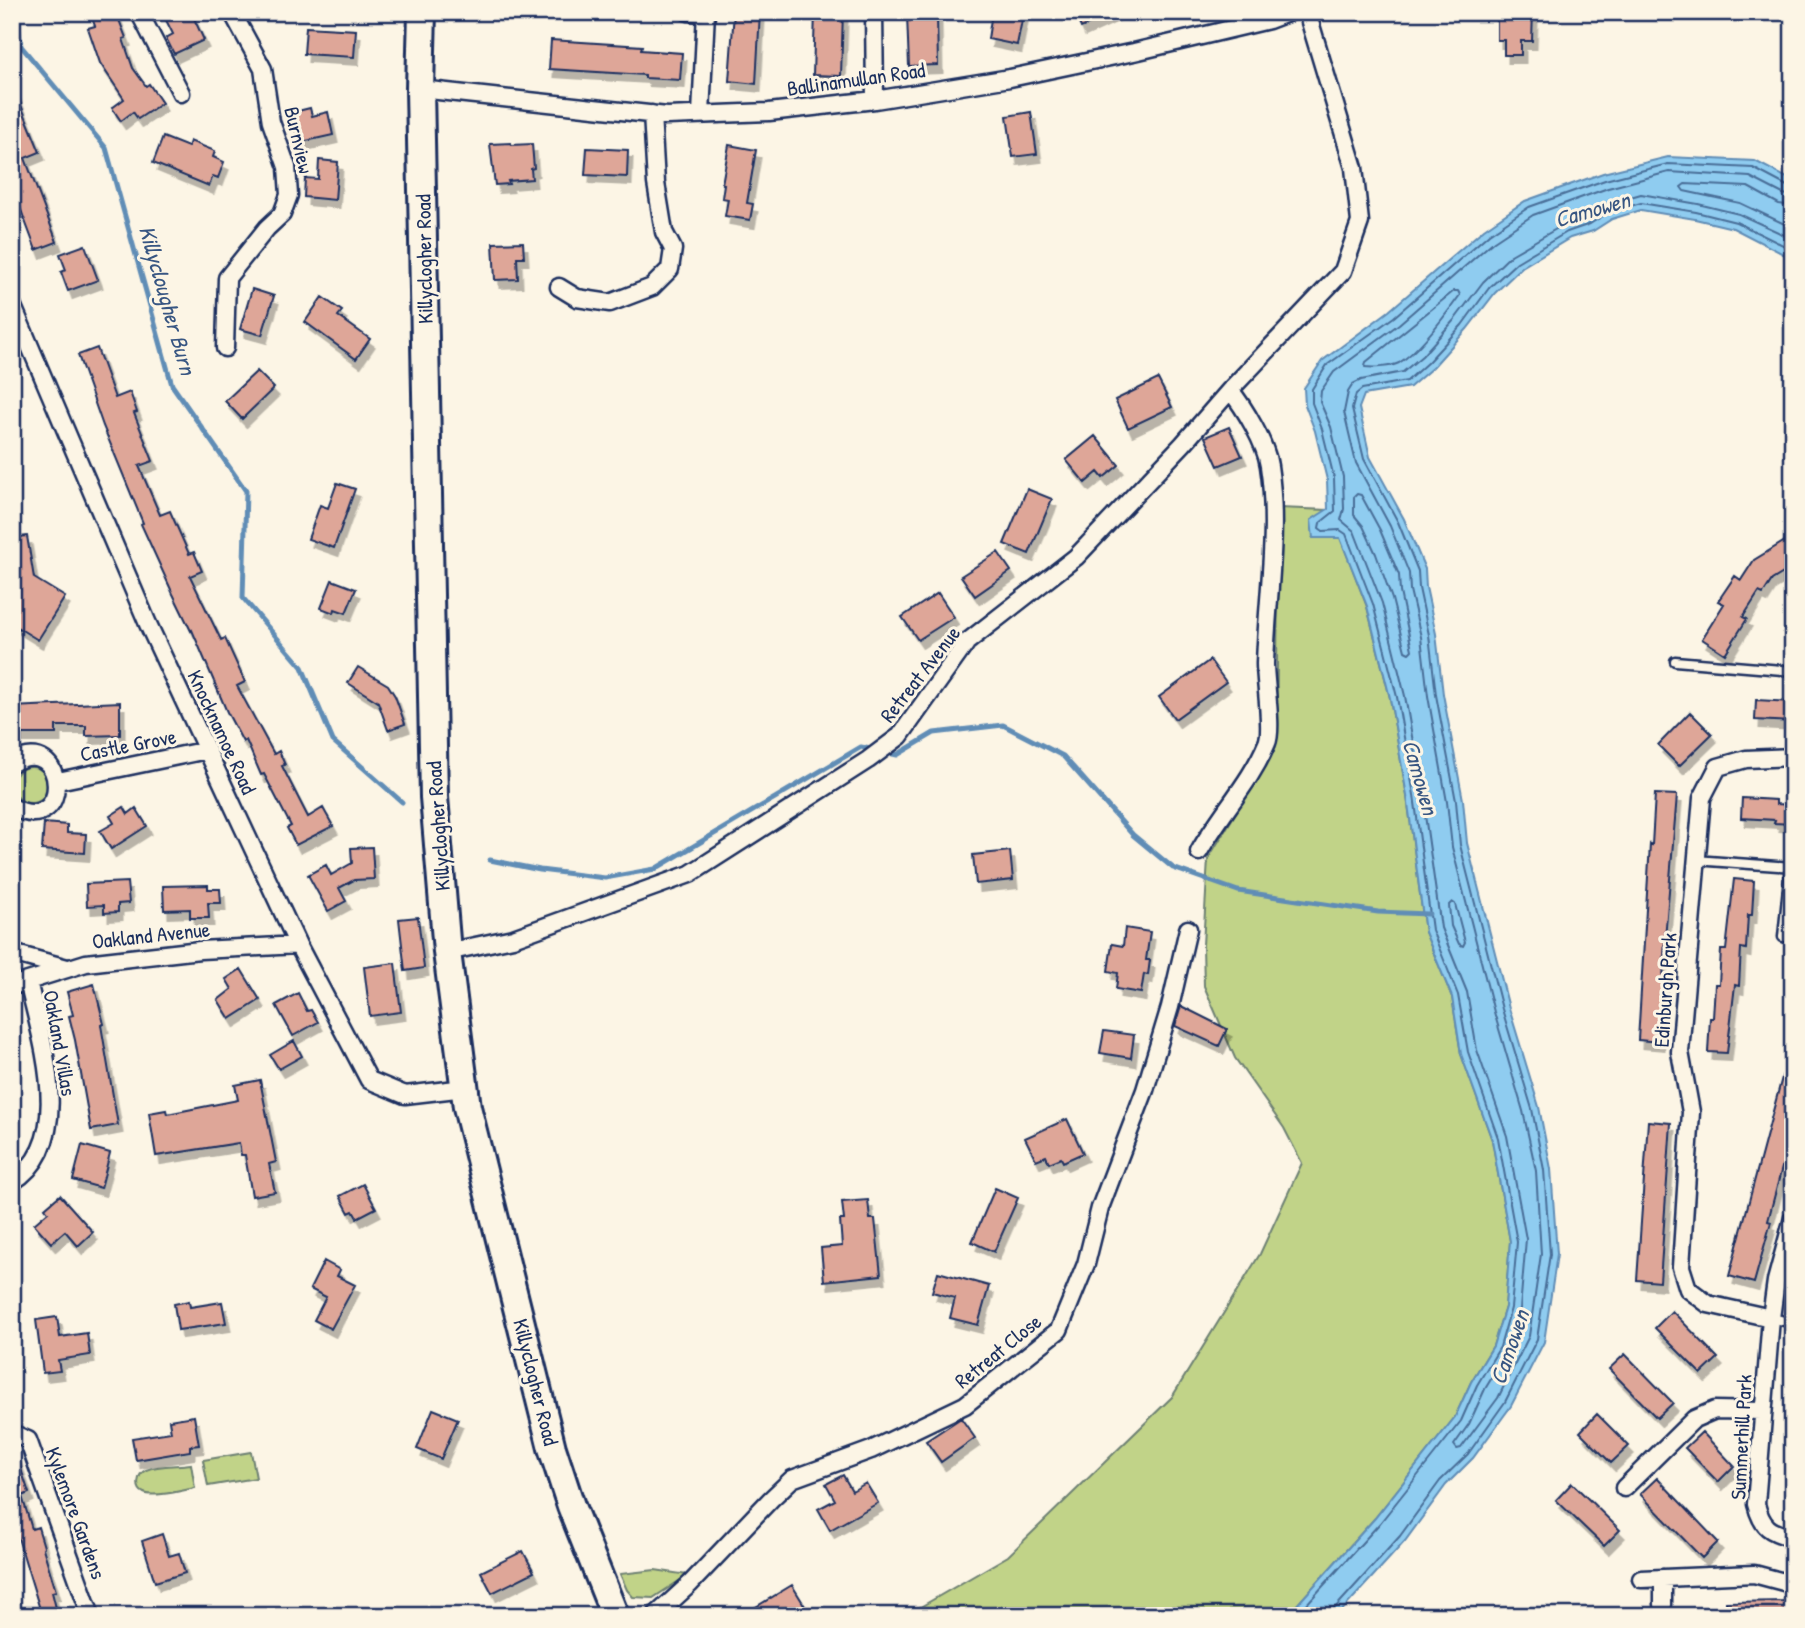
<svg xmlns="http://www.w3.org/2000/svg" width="1805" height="1628" viewBox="0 0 1805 1628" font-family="'Patrick Hand',sans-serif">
	<defs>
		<filter id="shadow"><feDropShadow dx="4.5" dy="8" stdDeviation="0" flood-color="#0004"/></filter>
	</defs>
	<rect width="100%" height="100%" fill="#fcf5e5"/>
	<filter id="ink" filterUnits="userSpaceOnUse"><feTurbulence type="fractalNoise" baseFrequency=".0143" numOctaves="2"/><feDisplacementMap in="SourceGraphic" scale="14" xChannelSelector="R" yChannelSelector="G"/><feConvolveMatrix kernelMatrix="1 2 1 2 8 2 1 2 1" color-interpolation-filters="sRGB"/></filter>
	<g filter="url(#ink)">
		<path fill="#c1d388" stroke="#6e8173" stroke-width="2" d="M1279,508L1328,510L1313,537H1340L1367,607L1390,698L1407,796L1425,932L1452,997L1461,1054L1492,1140L1510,1241L1505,1307L1493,1346L1471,1382L1455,1417L1375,1518L1287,1616H905L1008,1556L1172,1397L1260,1254L1302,1163L1284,1128L1235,1058L1204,986L1203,945L1208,859L1258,776L1276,740Z
			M13 785a18 18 0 1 1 36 0a18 18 0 1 1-36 0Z
			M251,1452L256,1478L208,1486L203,1460Z
			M191,1464L195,1488C183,1490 154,1498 144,1493C135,1489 137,1474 146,1470C158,1465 177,1466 191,1464Z
			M655,1570L688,1575L653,1598L633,1597L627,1590L620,1574Z"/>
		<path fill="#8fccf0" stroke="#618db6" stroke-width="2" d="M1668,157L1755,161L1793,181V259L1733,228L1695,219L1641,210L1612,219L1593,231L1570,238L1522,267L1495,293L1467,329L1433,367L1410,387L1364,395L1359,408L1370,457L1404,519L1425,569L1426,587L1436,634L1443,694L1463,800L1467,843L1509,1008L1539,1107L1551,1169L1557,1254L1544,1342L1511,1406L1473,1458L1446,1485L1405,1541L1337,1616H1287L1375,1518L1455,1417L1471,1382L1493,1346L1505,1307L1510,1241L1492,1140L1461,1054L1452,997L1425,932L1407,796L1390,698L1367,606L1340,538H1313L1311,520L1328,509L1327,480L1315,431L1305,405L1304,388L1322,361L1389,311L1484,229L1525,201L1603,173Z"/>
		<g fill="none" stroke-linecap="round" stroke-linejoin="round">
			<path stroke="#496e98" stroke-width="2" d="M1793,196L1783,194L1750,177L1669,172L1608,188L1533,215L1494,241L1399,324L1334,372L1321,391L1320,402L1331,427L1343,477L1344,509L1341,520L1354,531L1382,603L1405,696L1422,794L1441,928L1467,992L1477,1050L1507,1136L1526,1239L1520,1309L1508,1351L1485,1389L1469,1424L1454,1445L1457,1449L1461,1448L1498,1398L1529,1336L1541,1254L1536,1171L1523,1111L1494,1012L1452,847L1447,802L1428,696L1421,637L1410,590L1409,573L1390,526L1356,463L1344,412L1348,392L1353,384L1361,380L1403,372L1422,356L1455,319L1483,282L1511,255L1563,225L1586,217L1606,204L1641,194L1698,204L1739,214L1793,239
				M1793,206L1779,204L1748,187L1685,184L1681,187L1684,191L1740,203L1793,228
				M1454,291H1458L1460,295C1445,316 1420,350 1399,363C1391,367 1374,368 1365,367L1366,362Z
				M1357,494L1361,495L1380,530L1399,575L1400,592L1412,650L1409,653L1405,651L1392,599L1376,554L1363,526L1354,515V497Z
				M1452,902L1455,904L1465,942L1463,946L1459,944L1451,926L1449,905Z
				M1296,1616L1380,1523L1461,1421L1477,1385L1500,1347L1511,1308L1517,1242L1498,1138L1468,1052L1458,995L1432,930L1414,795L1397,697L1373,604L1346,534L1340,530L1323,531L1319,528L1320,523L1335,511L1334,478L1322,429L1312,403V389L1327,365L1394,317L1489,234L1529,207L1605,180L1668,164L1753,168L1787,186L1793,187
				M1333,1616L1334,1609L1400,1536L1440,1481L1468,1454L1505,1402L1537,1339L1550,1254L1544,1170L1532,1109L1502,1009L1460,845L1456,801L1436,695L1429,635L1419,588L1418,571L1398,522L1364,459L1352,409L1356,394L1362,389L1407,381L1428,362L1462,325L1489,288L1517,262L1567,232L1590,224L1609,212L1641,203L1696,212L1736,222L1793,250"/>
			<path stroke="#618db6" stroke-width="5" d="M16,12L21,46L106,148L172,385L246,491L243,598L302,667L333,741L402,802
				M884,752L897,755L934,733L1003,725L1063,756L1133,835L1173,868L1238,891L1378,912L1429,914
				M490,860L540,870L605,878L655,869L861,747L874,750"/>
		</g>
		<path fill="#dea698" stroke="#1b2f5e" stroke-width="2" filter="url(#shadow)" d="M90,12H116L126,38L123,39L133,68L146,86L149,84L162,103L138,119L133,112L121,121L112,108L124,99L100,63L88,28L95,26Z
			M162,12H191L204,40L174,54L166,38L173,34Z
			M734,12H760L756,84L729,81Z
			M815,12H843L841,76L813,75Z
			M992,12L1023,15L1017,45L988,39Z
			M1074,12H1116L1081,28Z
			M1497,12H1533L1532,41H1521V55H1504V40H1497Z
			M907,15H937L938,65L909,66Z
			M306,27L356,30L354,57L304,54Z
			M551,40L642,46L641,50L682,53L680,80L645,78V75L549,69Z
			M12,83L40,152L25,158L57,242L36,250L12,186Z
			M310,108L312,116L328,112L333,135L297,143L290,113Z
			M1031,112L1037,154L1013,157L1007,116Z
			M163,137L188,147L190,141L215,151L213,157L224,162L218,178L213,176L209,186L153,163Z
			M511,143V145L532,144L534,168L531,169L532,179L508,181L509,184L495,185L490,144Z
			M729,145L756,150L747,203L753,204L750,220L725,216L728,199L722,198L724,184H722Z
			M587,148L628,150L627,177L585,175Z
			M319,160L338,162L335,200L304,197L305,178L318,179Z
			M523,242L524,257H517L518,279L495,280L493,243Z
			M85,245L98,280L68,291L61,272L66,270L60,254Z
			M252,289L274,296L262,335L240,329Z
			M322,297L342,311L338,316L370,339L356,359L305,322Z
			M97,348L115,398L130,392L137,412L134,413L153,461L139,466L160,515L170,511L189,554L194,552L202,571L190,576L221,640L225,638L245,682L237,686L274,754L279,751L285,765L282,766L308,817L323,808L333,826L296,845L287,828L291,826L264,774L261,775L246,740L243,742L227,712L192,630L191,631L173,594L141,524L143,523L103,426L78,355Z
			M257,371L274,388L242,419L225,401Z
			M1158,379L1172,407L1128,428L1115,400Z
			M1229,427L1242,456L1218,466L1205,437Z
			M1095,436L1119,465L1103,478L1098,472L1085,483L1066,460Z
			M337,483L355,489L334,548L308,539L320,505L328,508Z
			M1027,489L1052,499L1029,554L1004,544Z
			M27,536L34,578L65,597L38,640L12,624V538Z
			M1793,536V567L1772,580L1763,594L1759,592L1743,617L1747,619L1725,654L1702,639L1724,604L1718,601L1735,576L1741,580L1754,560Z
			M998,552L1011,571L975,596L961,576Z
			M332,580L356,589L346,613L335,609L334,613L321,608Z
			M938,593L954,617L918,640L902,617Z
			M1210,660L1226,682L1175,719L1159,697Z
			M358,667L388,685L395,696L405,724L388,730L378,702L348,683Z
			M1756,700L1793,702V722L1755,720Z
			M120,702V735L86,736V726H56V734H12V707Z
			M1690,712L1712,734L1679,766L1658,745Z
			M1655,794L1677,795L1665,939L1660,1042L1638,1040L1650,844L1652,845Z
			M1742,798L1776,800V804L1793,805V824L1774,823L1775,820L1741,818Z
			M124,807L128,814L136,808L147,826L111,849L100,831L114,823L110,816Z
			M44,823L67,825V833L86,834L85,853L42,850Z
			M372,847L374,879L354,880L339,888L346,901L328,911L308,875L326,865L331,875L352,863L351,848Z
			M1010,851L1013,880L976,884L973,855Z
			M1734,879L1754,881L1752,915H1748L1746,949L1741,948L1739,986L1735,985L1727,1053L1708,1052L1710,1018H1713L1715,984H1719L1721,950H1726Z
			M127,882L129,903L118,904V912L104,913V905L87,906L86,884Z
			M208,885V889H220L221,903H208L209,918H190V909L164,910L163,886Z
			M418,917L424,968L405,971L399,919Z
			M1125,928L1150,932L1146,960H1150L1148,975L1144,974L1141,993L1116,989L1118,973L1108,971L1112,944L1123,946Z
			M395,963L401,1012L370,1016L364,967Z
			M241,969L260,1000L230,1019L218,1000L232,989L226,979Z
			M94,984L104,1024L101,1025L118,1125L91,1130L75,1040L69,1016L73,1015L67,992Z
			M298,993L307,1011L311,1010L318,1022L293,1036L276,1005Z
			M1181,1006L1227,1029L1219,1046L1175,1026Z
			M1104,1031L1134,1035L1131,1058L1100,1053Z
			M294,1041L302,1056L279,1069L270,1055Z
			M1788,1055L1793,1056V1125L1768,1221L1771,1222L1754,1283L1729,1276Z
			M260,1080L276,1162L269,1164L275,1192L252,1196L245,1155H241L239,1143L156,1156L149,1113L166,1110L167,1114L238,1100L235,1085Z
			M1067,1119L1083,1153L1063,1162L1061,1158L1049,1163L1046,1156L1036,1160L1025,1138Z
			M1648,1121L1671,1123L1660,1282L1637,1280Z
			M82,1145L110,1153L101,1188L73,1180Z
			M363,1184L376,1208L357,1218L353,1211L349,1213L340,1196Z
			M995,1188L1018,1198L994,1252L972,1242Z
			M60,1195L93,1232L78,1246L65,1231L51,1243L34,1224L48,1212L45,1208Z
			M868,1200L870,1219H875L881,1275L824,1281L821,1248L842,1246L840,1220H844L842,1202Z
			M324,1261L340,1270L337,1276L355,1285L331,1329L314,1320L326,1297L310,1289Z
			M938,1272L989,1286L978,1325L950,1318L955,1298L932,1292Z
			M189,1301L190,1307L222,1302L226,1323L178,1330L174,1304Z
			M1672,1311L1718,1358L1701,1374L1655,1328Z
			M57,1317L60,1337L87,1333L90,1355L58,1360L60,1371L43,1373L36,1320Z
			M1625,1354L1673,1403L1657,1418L1609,1369Z
			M433,1409L458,1419L441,1459L417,1449Z
			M1597,1414L1629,1446L1611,1463L1580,1432Z
			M194,1416L199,1445L190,1446V1451L136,1460L132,1438L171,1432L169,1420Z
			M961,1418L975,1438L941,1462L926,1441Z
			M1702,1432L1734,1466L1718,1482L1685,1448Z
			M12,1451H15L29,1493L22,1496L32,1529L38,1527L44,1547L43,1548L56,1591L52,1592L58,1616H42L12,1518Z
			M843,1475L852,1491L866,1483L878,1503L830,1530L818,1509L835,1500L826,1484Z
			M1657,1478L1718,1542L1702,1558L1640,1494Z
			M1572,1483L1620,1530L1604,1546L1556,1500Z
			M162,1534L169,1556L179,1553L185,1573L155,1582L142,1541Z
			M523,1551L534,1572L492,1593L481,1572Z
			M792,1585L811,1616H741Z
			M1793,1601V1616H1726V1602Z"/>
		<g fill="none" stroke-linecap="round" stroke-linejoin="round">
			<defs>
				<path id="service" d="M1675,661L1793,671
					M1695,860L1793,867
					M1783,937L1790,867
					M1771,1318L1793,1323"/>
				<path id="minor" d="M139,12L181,93
					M688,12L706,13
					M874,12L875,100
					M420,89L667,116L769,112L875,100L1010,78L1134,52L1269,20L1290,12
					M701,114L706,12
					M559,287L577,298L610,303L652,287L670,269L673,249L664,232L656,183L652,114
					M12,304L148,624L298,945L369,1080L405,1095L465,1088
					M225,348L227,278L267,228L282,214L289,195L287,167L271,122L263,69L232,12
					M1230,390L1343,271L1360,222L1354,168L1307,12
					M12,763C68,730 73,839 12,807
					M58,781L207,750
					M447,952L513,938L690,874L868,760L900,736L967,642L1076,557L1183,444L1230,390C1244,407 1266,444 1269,466C1279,530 1267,599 1265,664C1265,682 1273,730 1267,743C1251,782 1220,814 1199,852
					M12,953L67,968
					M12,986L86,963L200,950L298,945
					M12,1182C77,1142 41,1040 28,981
					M1793,1218L1776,1281L1771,1318L1756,1504C1762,1528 1770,1532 1793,1538
					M1771,1318L1708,1304L1688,1289L1681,1267L1691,1112L1680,1052L1702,798L1718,767L1746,759L1793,757
					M12,1433L28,1440L91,1616
					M1624,1488L1694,1419L1715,1410L1762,1411
					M1663,1578V1605
					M1641,1579L1754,1574L1784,1582L1793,1581
					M655,1616L690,1584L771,1499L792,1479L871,1450L965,1405L1059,1330L1086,1264L1100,1208L1145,1090L1170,1007L1188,929"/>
				<path id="trunk" d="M422,12L420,89L434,797L447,952L467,1107L552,1448L571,1506L615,1616"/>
			</defs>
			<use href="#service" stroke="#1b2f5e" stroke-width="13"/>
			<use href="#minor" stroke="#1b2f5e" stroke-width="21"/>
			<use href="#trunk" stroke="#1b2f5e" stroke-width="32"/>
			<use href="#service" stroke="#fcf5e5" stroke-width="8"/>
			<use href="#minor" stroke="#fcf5e5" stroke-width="16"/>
			<use href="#trunk" stroke="#fcf5e5" stroke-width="26"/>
		</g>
	</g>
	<g text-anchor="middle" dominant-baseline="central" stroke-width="6" stroke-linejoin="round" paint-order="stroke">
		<g font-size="21" fill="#1b2f5e" stroke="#fcf5e5">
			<text transform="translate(856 79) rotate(-8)">Ballinamullan Road</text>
			<text transform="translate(299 140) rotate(77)">Burnview</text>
			<text transform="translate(424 259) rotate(-91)">Killyclogher Road</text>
			<text transform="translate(920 674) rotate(-52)">Retreat Avenue</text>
			<text transform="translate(222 732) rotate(65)">Knocknamoe Road</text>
			<text transform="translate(128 745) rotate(-11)">Castle Grove</text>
			<text transform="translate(438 826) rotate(-94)">Killyclogher Road</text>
			<text transform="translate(151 935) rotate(-6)">Oakland Avenue</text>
			<text transform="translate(1665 990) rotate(-86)">Edinburgh Park</text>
			<text transform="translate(60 1043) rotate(80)">Oakland Villas</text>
			<text transform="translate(998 1351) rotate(-39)">Retreat Close</text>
			<text transform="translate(536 1382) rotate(76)">Killyclogher Road</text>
			<text transform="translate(1741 1437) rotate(-87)">Summerhill Park</text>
			<text transform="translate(76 1513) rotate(70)">Kylemore Gardens</text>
		</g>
		<g font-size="23" font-style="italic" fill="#385682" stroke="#fcf5e5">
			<text transform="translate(1592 209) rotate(-16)">Camowen</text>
			<text transform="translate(168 300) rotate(74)">Killyclougher Burn</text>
			<text transform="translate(1421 777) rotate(74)">Camowen</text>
			<text transform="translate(1509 1347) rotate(-71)">Camowen</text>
		</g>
	</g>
	<rect width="1805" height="1628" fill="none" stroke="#fcf5e5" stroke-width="42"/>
	<rect x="21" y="21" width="1763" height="1586" fill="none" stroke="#1b2f5e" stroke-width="2.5" filter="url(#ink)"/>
</svg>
